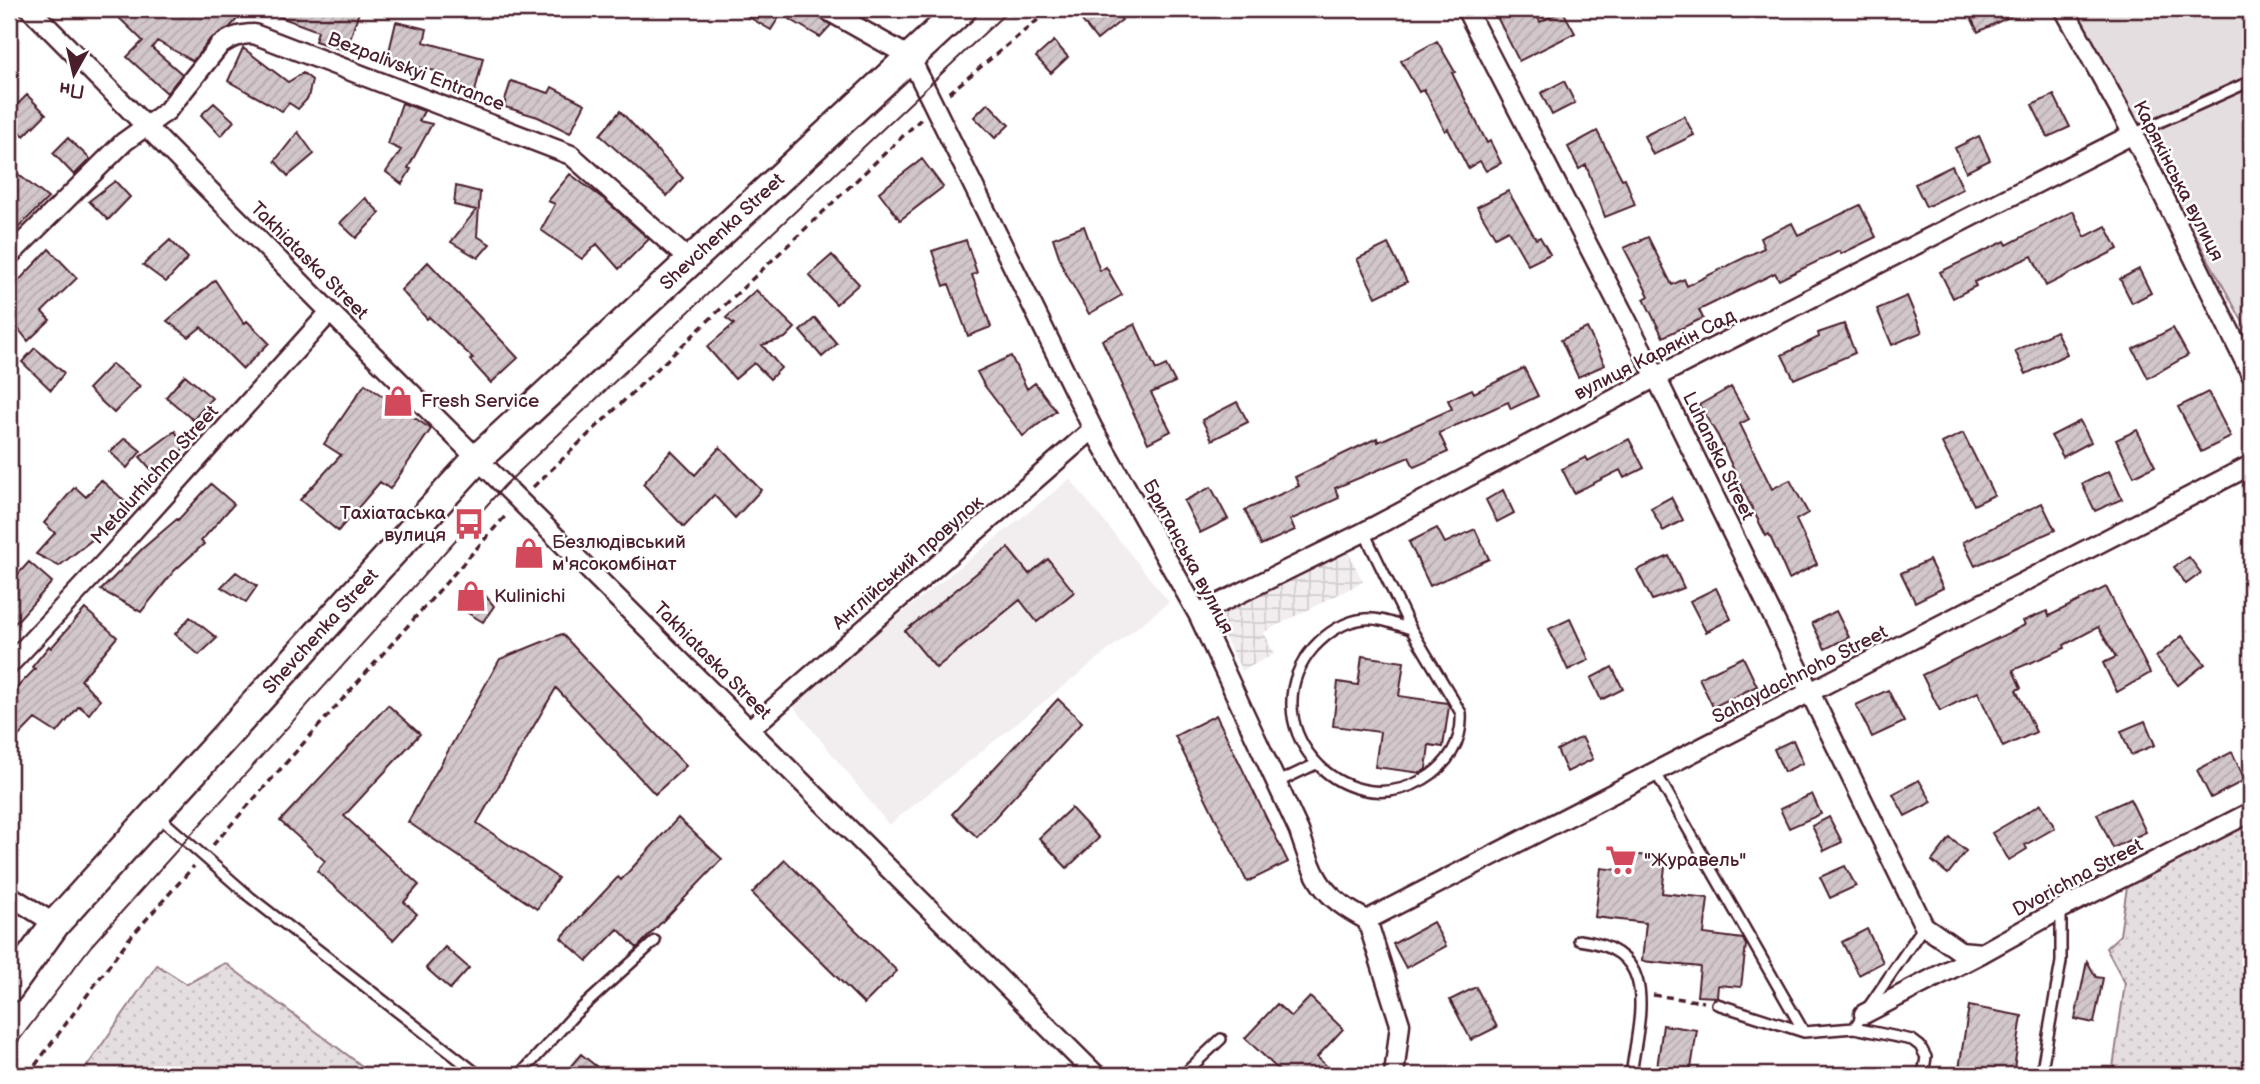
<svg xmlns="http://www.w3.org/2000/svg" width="2260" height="1084" viewBox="0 0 2260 1084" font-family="'Balsamiq Sans',sans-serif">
	<defs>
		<pattern id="industrial-grid" width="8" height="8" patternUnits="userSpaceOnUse" patternTransform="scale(1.75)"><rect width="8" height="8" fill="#f2eeef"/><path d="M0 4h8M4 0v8" fill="none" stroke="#d1cccd"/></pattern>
		<pattern id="grass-dots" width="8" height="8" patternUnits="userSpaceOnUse" patternTransform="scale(1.75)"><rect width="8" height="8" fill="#e5dee0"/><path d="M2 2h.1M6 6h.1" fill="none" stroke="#c6bec0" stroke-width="1.8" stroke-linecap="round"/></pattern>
		<pattern id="building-hatch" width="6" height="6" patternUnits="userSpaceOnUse" patternTransform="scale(1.75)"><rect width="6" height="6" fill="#d2c7cb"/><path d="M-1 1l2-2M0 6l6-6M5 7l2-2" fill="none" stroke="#b6aaae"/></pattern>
	</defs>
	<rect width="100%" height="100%" fill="#fff"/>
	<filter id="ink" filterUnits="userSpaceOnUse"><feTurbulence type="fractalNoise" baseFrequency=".0143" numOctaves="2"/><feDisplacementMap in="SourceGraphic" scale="14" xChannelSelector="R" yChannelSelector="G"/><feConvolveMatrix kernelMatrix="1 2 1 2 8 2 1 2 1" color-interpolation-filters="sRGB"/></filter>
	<g filter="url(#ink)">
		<path fill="#f2eeef" d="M1070,479L1169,602L889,825L790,702Z"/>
		<path fill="url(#industrial-grid)" d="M1347,550L1363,582L1264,632L1274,654L1242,671L1214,616Z"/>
		<path fill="url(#grass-dots)" stroke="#987e86" stroke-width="2" d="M2251,815V1075H2112L2125,983L2106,948L2120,935L2128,880Z
			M225,963L374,1075H81L157,965L187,984Z"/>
		<path fill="#e5dee0" stroke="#987e86" stroke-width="2" d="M2071,9H2251V337Z"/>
		<path fill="url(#building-hatch)" stroke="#4a1f2b" stroke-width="2" d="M110,9H227L238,18L230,27L210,39L193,61L157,41L152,48L182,74L167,93L127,57L143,41Z
			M264,9H360L346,51L315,41L318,31L264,11Z
			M735,9H805L831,25L820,37L781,14L771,30Z
			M1073,9H1112L1122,20L1097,40Z
			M1493,9H1534L1540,22L1563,11L1575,33L1519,61Z
			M1967,9H2025L1978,32Z
			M396,22L427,29L424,42L483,58L474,96L437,86L440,72L387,60Z
			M1054,41L1068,57L1051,73L1036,57Z
			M1437,41L1455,72L1452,73L1487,143L1490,141L1501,163L1486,171L1480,161L1468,168L1448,129L1445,131L1424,89L1419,92L1401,61Z
			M243,48L288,82L303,73L312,80L308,98L298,109L289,103L282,111L228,81Z
			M511,81L549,93L552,87L585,104L570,133L538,117L505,107V100Z
			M1564,81L1575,103L1552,115L1541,93Z
			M27,95L46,114L24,136L9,121V113Z
			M2054,95L2070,127L2048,137L2032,105Z
			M214,103L234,121L221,136L201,115Z
			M402,103L424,111L419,121L432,124L408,168L411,169L402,184L386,172L401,150L388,144Z
			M988,103L1009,125L995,138L974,117Z
			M620,111L683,178L667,196L600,135Z
			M1684,116L1694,135L1653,155L1644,136Z
			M1597,131L1622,179L1625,178L1635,205L1605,217L1586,165L1579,169L1568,147Z
			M298,132L314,154L288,176L275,161Z
			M1979,136L1990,160L1966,172L1955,148Z
			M68,138L90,159L74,175L53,153Z
			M922,159L943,187L900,220L879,192Z
			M1952,166L1963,189L1926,207L1915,184Z
			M9,167L48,198L9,237Z
			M570,174L605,200L649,239L619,269L597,244L582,259L541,230L555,204L548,201Z
			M115,181L130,197L108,220L89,201Z
			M456,186L480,192L477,236L490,244L478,258L451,242L476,210L454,205Z
			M1508,191L1536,239L1540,237L1550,254L1528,265L1508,230L1495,237L1477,207Z
			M365,198L380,213L356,238L340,223Z
			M1860,205L1876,237L1841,254L1839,251L1779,280L1775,273L1699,310L1703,318L1663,337L1644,299L1649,296L1624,248L1648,237L1672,285L1684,279L1687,286L1764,248L1760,238L1792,223L1798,235Z
			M2073,211L2085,237L2106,226L2118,249L2046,286L2032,256L1974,282L1976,286L1953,298L1940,272L2005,241L2007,245Z
			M1084,226L1100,271L1106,267L1122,295L1089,314L1063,268L1053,238Z
			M170,240L188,258L166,282L143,265Z
			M966,240L977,273L972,275L991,327L968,336L949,284L944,286L932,251Z
			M1388,244L1407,282L1376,297L1357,259Z
			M49,249L77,278L42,312L50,320L28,341L9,317V291Z
			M832,255L859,284L836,304L809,275Z
			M428,262L518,358L491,383L470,360L473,358L429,317L427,319L401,290Z
			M2139,269L2151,293L2132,303L2120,279Z
			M215,280L244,324L247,321L269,343L243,369L201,327L189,337L167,321Z
			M756,290L795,328L785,338L762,345L781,368L770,379L754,363L735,379L707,347L734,324L726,318Z
			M1907,296L1922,332L1892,345L1877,309Z
			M815,318L837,344L822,357L800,331Z
			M1135,324L1156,370L1166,365L1175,382L1151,393L1171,431L1148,443L1121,387L1123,386L1102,340Z
			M1844,324L1855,353L1794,379L1782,355L1819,337L1818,333Z
			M1587,328L1605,365L1578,377L1561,340Z
			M2173,328L2188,355L2148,378L2133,349Z
			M2056,331L2067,354L2026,374L2015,351Z
			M35,348L64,373L51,390L22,362Z
			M1011,356L1027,389L1035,383L1056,411L1023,436L984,385L977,372Z
			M112,364L140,386L114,413L88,389Z
			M1524,368L1538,396L1511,409L1508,402L1439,433L1448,452L1414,467L1409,457L1335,488L1339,498L1290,520L1295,530L1261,545L1245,510L1299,486L1295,477L1377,438L1378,442L1452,409L1448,400L1472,389L1474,393Z
			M185,375L212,398L193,420L166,397Z
			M365,384L431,429L390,489L380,482L338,531L300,500L341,455L324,444Z
			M1731,387L1749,419L1740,424L1772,489L1790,480L1808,513L1796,520L1817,564L1789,579L1769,534L1766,536L1748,500L1718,436L1699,405Z
			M2208,392L2231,437L2201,452L2178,407Z
			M1237,402L1248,422L1212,440L1202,420Z
			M2080,421L2091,442L2063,457L2051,436Z
			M2137,430L2155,466L2134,476L2116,440Z
			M175,431L185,447L157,476L140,457Z
			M1963,433L1994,495L1974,505L1942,443Z
			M125,438L141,451L127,468L110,452Z
			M1629,439L1644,468L1624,478L1620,470L1574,493L1562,469L1586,457L1588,461Z
			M720,447L761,490L735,518L714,495L684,527L643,484L671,451L695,475Z
			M2109,471L2122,499L2095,511L2082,484Z
			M101,480L127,503L98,535L59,566L36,554L55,533L44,523L75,487L86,497Z
			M211,484L234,504L201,541L204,544L174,571L141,612L101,590L143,548L177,519L178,520Z
			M1211,487L1228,519L1200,533L1184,501Z
			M1503,490L1514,513L1497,522L1486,500Z
			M1671,497L1683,520L1663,531L1651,508Z
			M2042,503L2055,530L1975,566L1963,542Z
			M1437,528L1445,543L1475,529L1489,559L1430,586L1409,542Z
			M1008,548L1029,574L1048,559L1074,592L1037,622L1020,600L936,668L905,631Z
			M1669,556L1684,588L1652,600L1637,570Z
			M2189,557L2201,573L2186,584L2174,567Z
			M1929,560L1943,588L1915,602L1901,573Z
			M29,562L52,582L9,630V584Z
			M236,572L257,586L246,602L221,587Z
			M2106,587L2150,673L2117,692L2103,663L2116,657L2098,627L2064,645L2065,648L2013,670L2021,688L2016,690L2036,732L2003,747L1978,692L1940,711L1922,675L2025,625L2023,621L2047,611L2049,616Z
			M1716,588L1731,619L1706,632L1690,601Z
			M480,589L494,606L483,622L458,607Z
			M85,609L117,637L81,680L100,700L89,714L79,706L57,733L35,719L9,746V696L35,669L32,667L49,646L51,648Z
			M1836,611L1849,637L1825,649L1812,623Z
			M190,617L217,638L199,655L175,634Z
			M1570,619L1589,660L1568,670L1549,629Z
			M562,634L686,766L655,794L556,688L477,823L558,878L537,909L408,822L500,659Z
			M2182,636L2205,664L2178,685L2156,657Z
			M1362,656L1404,662L1399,696L1447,703L1449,706L1443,747L1429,745L1426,769L1421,773L1375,767L1380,732L1333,726L1338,682L1358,685Z
			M1743,657L1757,686L1713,707L1699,678Z
			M1612,667L1623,689L1601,700L1591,678Z
			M1888,690L1904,722L1872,737L1856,705Z
			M1058,699L1082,722L977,837L952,814Z
			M388,705L420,734L344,816L419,885L404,902L417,914L393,940L317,871L325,861L280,821Z
			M1216,715L1288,862L1247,882L1175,736Z
			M2145,721L2155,745L2131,755L2121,731Z
			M1582,737L1593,759L1567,772L1557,750Z
			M1793,740L1803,763L1784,772L1774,749Z
			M2232,752L2245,780L2211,798L2197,770Z
			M1919,780L1932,802L1905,816L1893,794Z
			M1812,794L1821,814L1789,828L1780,809Z
			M2130,799L2146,832L2113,848L2097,814Z
			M2041,804L2055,828L2025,845L2027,849L2009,860L1992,833Z
			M1071,808L1099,838L1067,868L1039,838Z
			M1829,817L1842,842L1824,851L1812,826Z
			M678,818L722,859L637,948L618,929L587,961L561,938L618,877L621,880Z
			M1950,838L1966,851L1948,874L1932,861Z
			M1620,853L1666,858L1662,893L1708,898L1704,934L1743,939L1746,945L1741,987L1718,985L1717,997L1697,996L1700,967L1642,961L1646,923L1595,917L1601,868L1618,870Z
			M785,860L897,971L864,1004L752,893Z
			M1845,866L1856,886L1830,898L1820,877Z
			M1433,922L1446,946L1406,968L1393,944Z
			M1867,929L1883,962L1859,975L1842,942Z
			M445,947L469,968L450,989L426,968Z
			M2087,961L2096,977L2103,978L2094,1023L2075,1019Z
			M1476,987L1497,1027L1471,1040L1450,1000Z
			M1310,997L1343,1029L1317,1057L1336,1075H1284L1245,1038L1277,1004L1291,1017Z
			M1969,1006L2022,1016L2013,1075H1958Z
			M1663,1025L1697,1030L1690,1075H1656Z
			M581,1054L607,1075H563Z"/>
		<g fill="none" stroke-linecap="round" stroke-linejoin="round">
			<defs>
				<path id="lane" d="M2133,134L2251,81
					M1364,532L1411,629L1461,713C1463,741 1448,765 1424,779C1340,828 1249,721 1314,647C1327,633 1345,621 1364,619C1379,617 1397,625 1411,629
					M1656,773L1804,1032
					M1276,783L1316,764
					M159,817L250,897L479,1075
					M1579,940C1662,950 1639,1016 1631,1075
					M1717,1004L1804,1032L1854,1028L1912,1040L1920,1046L1926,1057L1923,1075
					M1854,1028L1924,926
					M520,1075L574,1015L655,941
					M1183,1075L1221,1039
					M2041,1075L2061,962V909"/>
				<path id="street" d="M30,9L330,312L1096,1075
					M825,9L910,57L1093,429L1198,614L1299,831C1315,879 1320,896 1367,920L1400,1024L1394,1075
					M1466,9L1656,377L1924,926L1960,951L1982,953L2061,909L2251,812
					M2064,9L2133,134L2251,374
					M9,256L124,142L167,111L219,46C230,38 239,34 254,34L571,155L689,260
					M1198,614L1364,532L1656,377L2133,134
					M9,665L107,560L330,312
					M750,729L1093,429
					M9,895L55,924
					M1367,920L2251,465
					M1864,1014L1982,953"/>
				<g id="primary">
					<path id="s1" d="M9,988L55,924L477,459L962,9"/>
				</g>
			</defs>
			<use href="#lane" stroke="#4a1f2b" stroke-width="14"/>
			<use href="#street" stroke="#4a1f2b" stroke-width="23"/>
			<use href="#primary" stroke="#4a1f2b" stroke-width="33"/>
			<path stroke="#4a1f2b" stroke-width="3.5" stroke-dasharray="7 5" stroke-linecap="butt" d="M949,93L1051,9
				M533,487L921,119
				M213,845L508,513
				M1653,995L1704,1002
				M28,1075L128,940L194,866"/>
			<use href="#lane" stroke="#fff" stroke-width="9"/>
			<use href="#street" stroke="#fff" stroke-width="18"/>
			<use href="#primary" stroke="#fff" stroke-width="28"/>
			<path stroke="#4a1f2b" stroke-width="2" d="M9,1053L91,946L505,485L1010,9"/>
		</g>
	</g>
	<defs>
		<symbol id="shop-bare" viewBox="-9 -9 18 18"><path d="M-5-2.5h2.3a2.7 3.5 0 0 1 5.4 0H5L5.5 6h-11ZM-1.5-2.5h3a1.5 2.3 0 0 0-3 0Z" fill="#d1495b" stroke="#fff" stroke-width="2.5" paint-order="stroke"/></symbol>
		<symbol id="bus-bare" viewBox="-9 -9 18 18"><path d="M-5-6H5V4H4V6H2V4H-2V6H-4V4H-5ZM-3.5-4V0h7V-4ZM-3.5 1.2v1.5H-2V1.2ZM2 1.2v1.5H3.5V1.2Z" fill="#d1495b" stroke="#fff" stroke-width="2.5" paint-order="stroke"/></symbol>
		<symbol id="supermarket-bare" viewBox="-9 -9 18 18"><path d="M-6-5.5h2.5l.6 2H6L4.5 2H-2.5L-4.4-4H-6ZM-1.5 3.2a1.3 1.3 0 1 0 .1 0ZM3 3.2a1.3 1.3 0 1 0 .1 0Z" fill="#d1495b" stroke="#fff" stroke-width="2.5" paint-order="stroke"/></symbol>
	</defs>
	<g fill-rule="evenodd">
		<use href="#shop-bare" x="376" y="379" width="44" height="44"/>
		<use href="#bus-bare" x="447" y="502" width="44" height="44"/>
		<use href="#shop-bare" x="507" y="531" width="44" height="44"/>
		<use href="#shop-bare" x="449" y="574" width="44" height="44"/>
		<use href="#supermarket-bare" x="1599" y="838" width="44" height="44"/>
	</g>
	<g text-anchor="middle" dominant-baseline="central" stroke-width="5" stroke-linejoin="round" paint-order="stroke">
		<g font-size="19" fill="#4a1f2b" stroke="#fff">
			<text transform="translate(416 72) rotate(21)">Bezpalivskyi Entrance</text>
			<text transform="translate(2178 181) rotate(63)">Карякінська вулиця</text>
			<text stroke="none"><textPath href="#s1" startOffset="1041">Shevchenka Street</textPath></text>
			<text transform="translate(309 261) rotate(45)">Takhiataska Street</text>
			<text transform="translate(1655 355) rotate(-27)">вулиця Карякін Сад</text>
			<text transform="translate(1718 456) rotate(64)">Luhanska Street</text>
			<text transform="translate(155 475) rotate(-48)">Metalurhichna Street</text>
			<text transform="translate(1188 557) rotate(62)">Британська вулиця</text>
			<text transform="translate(908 563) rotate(-41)">Англійський провулок</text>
			<text stroke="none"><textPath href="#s1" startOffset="474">Shevchenka Street</textPath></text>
			<text transform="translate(712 661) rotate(45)">Takhiataska Street</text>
			<text transform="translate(1800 675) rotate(-27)">Sahaydachnoho Street</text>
			<text transform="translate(2078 878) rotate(-28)">Dvorichna Street</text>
		</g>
		<g font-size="19" fill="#4a1f2b" stroke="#fff" text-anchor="start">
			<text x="421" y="401">Fresh Service</text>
			<text x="446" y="513" text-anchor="end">Тахіатаська<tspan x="446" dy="22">вулиця</tspan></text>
			<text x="552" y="542">Безлюдівський<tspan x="552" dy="22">м'ясокомбінат</tspan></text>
			<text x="494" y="596">Kulinichi</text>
			<text x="1644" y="860">"Журавель"</text>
		</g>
	</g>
	<rect width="2260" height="1084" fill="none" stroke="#fff" stroke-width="35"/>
	<rect x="18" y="18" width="2225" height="1049" fill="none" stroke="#4a1f2b" stroke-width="2.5" filter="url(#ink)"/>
	<g transform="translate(74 74) rotate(188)" stroke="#ffffff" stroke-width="5" paint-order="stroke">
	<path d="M0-5L12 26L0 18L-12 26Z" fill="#4a1f2b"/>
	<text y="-10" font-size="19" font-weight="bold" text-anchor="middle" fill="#4a1f2b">Пн</text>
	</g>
</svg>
